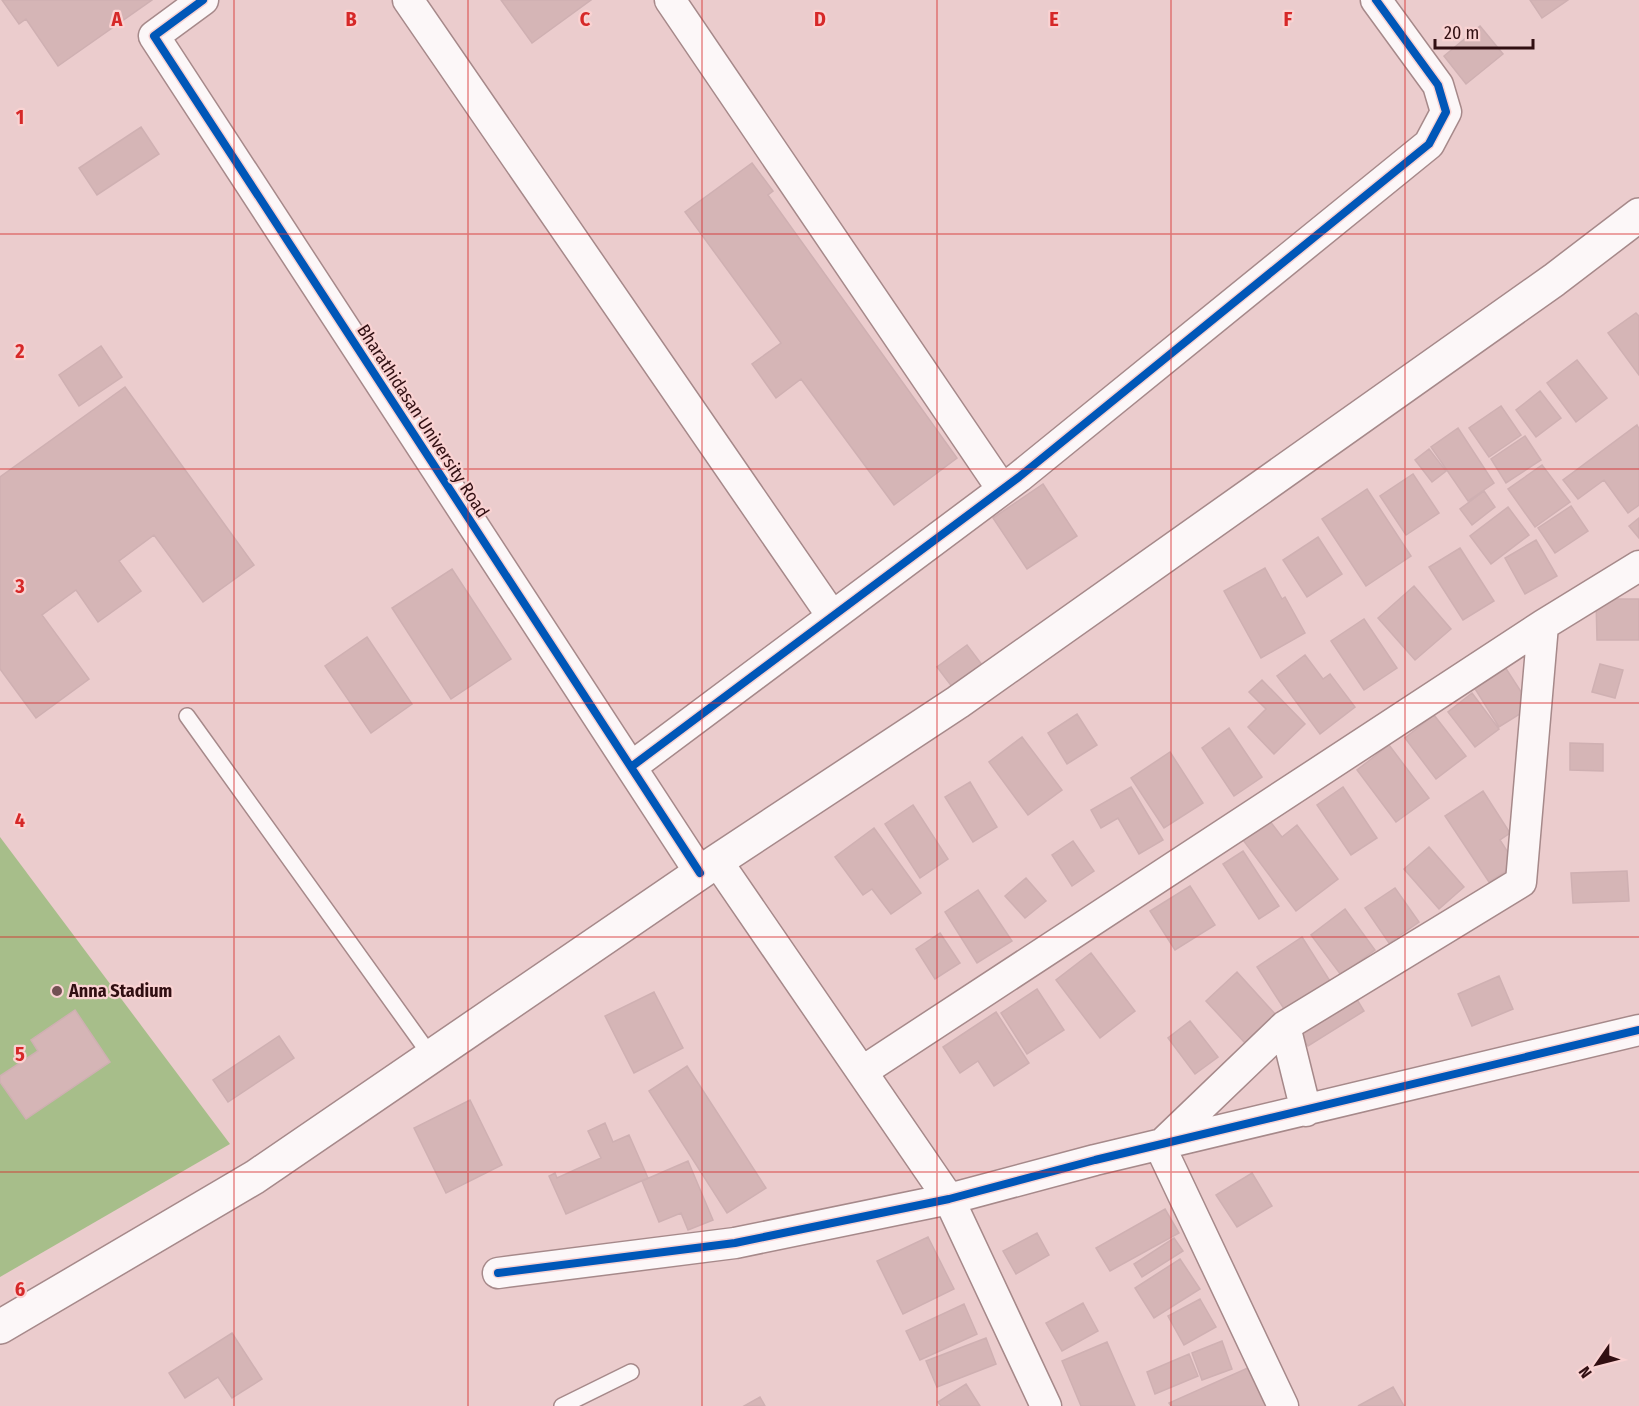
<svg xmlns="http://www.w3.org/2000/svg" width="1639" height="1406" viewBox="0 0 1639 1406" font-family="'Fira Sans Condensed',sans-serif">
	<rect width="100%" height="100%" fill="#ebcccd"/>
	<path fill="#a7be8a" d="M0,837L230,1144L0,1277Z"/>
	<path fill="#d5b5b6" stroke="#cfb0b2" stroke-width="1.5" d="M2,0H152L58,66L26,19L19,24Z
		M501,0H591L532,43Z
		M1530,0H1568L1542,18Z
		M1480,26L1503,54L1466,84L1444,56Z
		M141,127L159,154L97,195L79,168Z
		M752,163L773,191L768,195L957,458L894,505L801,379L776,398L752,364L781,343L685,212Z
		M1636,313L1639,316V375L1608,333Z
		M101,346L122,377L79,406L59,375Z
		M1577,360L1607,398L1576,422L1547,383Z
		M125,387L254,565L203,602L154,535L119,561L141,591L98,622L76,590L42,615L89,679L36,718L0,669V477Z
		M1540,391L1561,418L1536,437L1516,410Z
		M1501,406L1521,435L1489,457L1469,428Z
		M1637,425L1639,429V505L1628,513L1604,480L1578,499L1563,480Z
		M1458,428L1494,483L1468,501L1431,447Z
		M1525,436L1541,460L1506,483L1491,459Z
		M1429,449L1446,471L1432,482L1415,460Z
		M1542,465L1570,502L1535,527L1508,489Z
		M1413,474L1439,513L1406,535L1380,496Z
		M1043,484L1077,536L1027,569L993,518Z
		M1367,489L1411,556L1366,586L1322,519Z
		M1484,491L1495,507L1472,525L1460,509Z
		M1571,506L1588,531L1555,553L1538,528Z
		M1508,507L1529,535L1491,564L1470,536Z
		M1639,518V538L1629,526Z
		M1318,537L1342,574L1307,597L1283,560Z
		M1536,540L1557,576L1525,594L1505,558Z
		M1460,548L1494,601L1463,620L1429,567Z
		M1265,568L1282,599L1285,597L1305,633L1261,658L1224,591Z
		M452,569L511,659L451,699L392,608Z
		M1414,586L1451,629L1415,660L1378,618Z
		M1596,599H1639V640H1597Z
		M1364,619L1397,668L1364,690L1331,641Z
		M367,637L412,704L371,733L325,666Z
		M967,645L986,670L956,692L937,667Z
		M1305,655L1323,679L1330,674L1355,707L1320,734L1277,676Z
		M1503,664L1531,707L1499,727L1472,684Z
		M1600,664L1623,670L1615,698L1592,692Z
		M1262,680L1305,724L1274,754L1248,727L1266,709L1249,692Z
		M1472,693L1499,729L1475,747L1448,712Z
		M1077,714L1097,745L1067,764L1048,733Z
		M1434,715L1466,756L1436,779L1405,738Z
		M1229,728L1262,777L1234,796L1202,748Z
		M1022,737L1062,790L1028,815L989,762Z
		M1570,743L1603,744V771L1570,770Z
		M1389,745L1429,798L1396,822L1357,770Z
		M1170,752L1203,803L1164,828L1131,778Z
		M970,782L997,827L973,842L945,797Z
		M1131,787L1163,840L1139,854L1118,818L1101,828L1091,810Z
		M1343,787L1377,838L1351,855L1317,805Z
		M1483,791L1510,833L1500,840L1516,865L1489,882L1445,816Z
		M913,805L948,859L920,878L885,824Z
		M1269,820L1282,837L1297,825L1338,879L1296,911L1243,840Z
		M874,828L921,893L891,914L872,889L863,895L835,857Z
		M1073,841L1094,871L1072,886L1052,855Z
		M1429,847L1464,887L1439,909L1404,869Z
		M1243,851L1279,906L1259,919L1223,864Z
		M1627,871L1629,901L1573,903L1571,873Z
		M1026,878L1046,901L1025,918L1005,896Z
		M1190,886L1215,925L1175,950L1150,911Z
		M1395,888L1419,922L1389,943L1365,908Z
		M978,890L1012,941L977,963L945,912Z
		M1345,909L1375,950L1341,975L1311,935Z
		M940,933L960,963L935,979L916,949Z
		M1302,937L1335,989L1290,1018L1257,967Z
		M1091,953L1135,1011L1100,1038L1056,980Z
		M1237,972L1276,1015L1245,1043L1206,1001Z
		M1499,976L1513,1009L1472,1026L1458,994Z
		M1037,989L1064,1030L1027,1054L1001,1013Z
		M654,992L683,1048L634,1073L605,1016Z
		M1353,993L1364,1011L1308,1046L1296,1028Z
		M75,1010L110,1062L26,1119L0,1082V1076L38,1051L31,1040Z
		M996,1012L1029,1063L994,1086L978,1061L960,1073L943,1047Z
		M1190,1021L1218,1057L1195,1074L1168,1038Z
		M279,1036L294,1058L228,1102L213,1080Z
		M687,1066L766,1188L727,1213L649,1091Z
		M470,1100L502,1165L446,1193L414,1128Z
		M605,1123L613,1142L629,1135L648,1178L566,1214L549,1176L555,1173L557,1178L601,1158L588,1131Z
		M688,1161L713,1220L688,1230L681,1213L659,1222L642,1181Z
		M1252,1173L1272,1206L1237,1227L1216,1195Z
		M1165,1209L1179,1233L1110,1271L1096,1248Z
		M1037,1233L1049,1255L1016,1274L1003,1251Z
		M928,1237L954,1289L903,1314L877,1261Z
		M1174,1238L1183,1251L1142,1277L1134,1264Z
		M1180,1259L1200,1289L1154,1318L1135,1288Z
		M1200,1299L1216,1327L1184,1345L1168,1316Z
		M1083,1303L1098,1331L1062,1351L1046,1323Z
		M964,1304L977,1334L920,1360L906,1331Z
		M232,1333L262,1379L232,1398L218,1377L185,1398L169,1373Z
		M986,1338L996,1364L937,1387L926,1361Z
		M1222,1341L1232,1369L1202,1380L1192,1353Z
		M1107,1342L1135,1406H1081L1062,1361Z
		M1189,1354L1198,1376L1155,1394L1147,1372Z
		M1250,1367L1268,1406H1171L1169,1403Z
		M966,1384L980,1406H941L938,1402Z
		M1393,1387L1404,1406H1358Z
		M760,1397L765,1406H744Z"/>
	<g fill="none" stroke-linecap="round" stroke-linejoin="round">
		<defs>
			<path id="lane" d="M187,716L431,1056
				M562,1406L631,1372"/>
			<path id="street" d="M203,0L154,36L700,873
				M408,0L832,616
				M670,0L1002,489
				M631,767L1019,477L1429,144L1446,112L1438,85L1376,0
				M717,861L949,1199L1046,1406
				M1285,1026L1306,1111
				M863,1071L1543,625L1639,566
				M498,1273L735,1243L949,1199L1095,1160L1639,1030
				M1283,1406L1160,1146L1285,1026L1521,882L1543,625"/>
			<path id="secondary" d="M0,1327L255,1177L717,861L958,702L1554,280L1639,215"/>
		</defs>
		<use href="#lane" stroke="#a6898a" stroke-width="18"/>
		<use href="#street" stroke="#a6898a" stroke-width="33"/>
		<use href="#secondary" stroke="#a6898a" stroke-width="36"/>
		<use href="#lane" stroke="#fcf7f8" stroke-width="15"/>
		<use href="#street" stroke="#fcf7f8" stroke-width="30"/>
		<use href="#secondary" stroke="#fcf7f8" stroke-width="33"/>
		<defs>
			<path id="cycleway" d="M203,0L154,36L700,873
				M631,767L1019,477L1429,144L1446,112L1438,85L1376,0
				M498,1273L735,1243L949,1199L1095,1160L1639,1030"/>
		</defs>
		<use href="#cycleway" stroke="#f9d2d2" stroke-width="11"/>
		<use href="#cycleway" stroke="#0057b8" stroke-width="8"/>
	</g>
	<path fill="none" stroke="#d62828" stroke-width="1.5" stroke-opacity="0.55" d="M234,0V1406M468,0V1406M702,0V1406M937,0V1406M1171,0V1406M1405,0V1406M0,234H1639M0,469H1639M0,703H1639M0,937H1639M0,1172H1639"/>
	<circle fill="#725153" stroke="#f9d2d2" stroke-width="2" cx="57" cy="991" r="6"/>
	<g text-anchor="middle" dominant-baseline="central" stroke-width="4.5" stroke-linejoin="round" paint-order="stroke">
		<g font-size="18" fill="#310f12" stroke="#f9d2d2">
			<text transform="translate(423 421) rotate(57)">Bharathidasan University Road</text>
		</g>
		<g font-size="18" font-weight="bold" fill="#310f12" stroke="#f9d2d2" text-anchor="start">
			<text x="69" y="991">Anna Stadium</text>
		</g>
	</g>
	<g font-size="20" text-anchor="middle" font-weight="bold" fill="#d62828" stroke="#f9d2d2" stroke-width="4.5" stroke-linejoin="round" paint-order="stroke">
		<text x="117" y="26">A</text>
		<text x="351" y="26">B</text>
		<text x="585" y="26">C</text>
		<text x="820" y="26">D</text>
		<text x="1054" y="26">E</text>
		<text x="1288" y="26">F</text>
		<text x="20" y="124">1</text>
		<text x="20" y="358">2</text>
		<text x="20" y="593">3</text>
		<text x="20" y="827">4</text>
		<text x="20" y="1061">5</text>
		<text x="20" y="1296">6</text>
	</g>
	<g transform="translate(1597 1364) rotate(235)" stroke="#f9d2d2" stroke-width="4.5" paint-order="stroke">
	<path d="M0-4.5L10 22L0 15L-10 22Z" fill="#310f12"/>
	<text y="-9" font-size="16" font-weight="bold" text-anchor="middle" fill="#310f12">N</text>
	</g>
	<path d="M1435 39v9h98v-9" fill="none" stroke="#310f12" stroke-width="3"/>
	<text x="1444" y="39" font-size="18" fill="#310f12" stroke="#f9d2d2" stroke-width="4.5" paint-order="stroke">20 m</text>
</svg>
